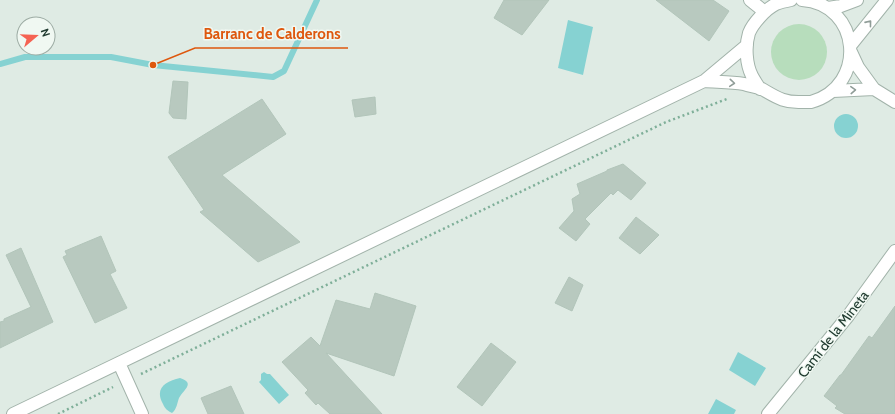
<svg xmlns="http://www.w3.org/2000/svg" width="895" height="414" viewBox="0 0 895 414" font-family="Cabin,sans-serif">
	<rect width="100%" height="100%" fill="#dfebe4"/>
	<path fill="#b7ddbc" d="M771 52a28 28 0 1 1 56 0a28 28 0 1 1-56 0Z"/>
	<path fill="#86d2d2" d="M568,20L593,27L583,75L558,68Z
		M834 126a12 12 0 1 1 24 0a12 12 0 1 1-24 0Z
		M738,352L766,368L755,386L729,370Z
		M264,372L267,374H270L289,395L279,404L259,382L261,380V374Z
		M180,378C196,383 183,390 179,398C177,403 177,409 172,413C168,411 165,409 163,404C154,388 166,381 180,378Z
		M716,399L736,410L734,414H708Z"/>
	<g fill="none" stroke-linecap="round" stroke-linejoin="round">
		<path stroke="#86d2d2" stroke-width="6" d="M0,64L25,57H111L153,65L273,77L284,71L317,0"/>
	</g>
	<path fill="#b8c9bf" stroke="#b2c5ba" d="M504,0H549L522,35L494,18Z
		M656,0H713L729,11L709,41Z
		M173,81L188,82L186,119L173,118L169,113Z
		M375,97L376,114L355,117L352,100Z
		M262,99L286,134L222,175L300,242L258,262L200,212L204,210L168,157Z
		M623,164L646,183L631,200L618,190L613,195L611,193L585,219L590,224L576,241L559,228L574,211L572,199L580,194L577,184L607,171V170Z
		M636,217L659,235L640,254L619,238Z
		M101,236L116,271L110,274L127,308L95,323L63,257L67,255L65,251Z
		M21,248L53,322L0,348V322L4,321V319L31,307L6,255Z
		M569,277L583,285L572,311L555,303Z
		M375,293L416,306L394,376L326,353L382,414H330L318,403L316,405L305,393L308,390L282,362L311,337L320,346L336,300L370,309Z
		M895,306V414H845L835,408L837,406L824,396L840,375H841L869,336L872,338Z
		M491,343L516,362L482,406L457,387Z
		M231,386L244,414H208L201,398Z"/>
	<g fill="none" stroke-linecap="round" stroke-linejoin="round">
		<defs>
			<path id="minor" d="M750,0L765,12
				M828,8L841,6L857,0
				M850,46L887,0
				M851,52L858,67L874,89L895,102
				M704,81C717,82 731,82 744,84C750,86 756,87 762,89C776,97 784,103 802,102C805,102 808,102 811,102C868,86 861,4 802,0
				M760,89C757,84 754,80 752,76C746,64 745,46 749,33C753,23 766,9 776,4C781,2 786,1 791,0
				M833,91L874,89
				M119,363L142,414
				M13,414L704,81L747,45
				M768,414L848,316L895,251"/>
		</defs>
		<use href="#minor" stroke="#a2b3aa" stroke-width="14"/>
		<path stroke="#7faf99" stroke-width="2.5" stroke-dasharray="2 3" stroke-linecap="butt" d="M141,374L666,122L727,99
			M58,414L113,387"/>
		<use href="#minor" stroke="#fff" stroke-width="12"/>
	</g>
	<defs><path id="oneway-chevron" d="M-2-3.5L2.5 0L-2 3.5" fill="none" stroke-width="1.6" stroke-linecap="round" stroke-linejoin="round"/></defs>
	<g stroke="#909d98">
		<use href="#oneway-chevron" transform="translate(869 23) rotate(-51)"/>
		<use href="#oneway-chevron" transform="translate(732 83) rotate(5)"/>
		<use href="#oneway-chevron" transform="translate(853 90) rotate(-3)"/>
	</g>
	<g text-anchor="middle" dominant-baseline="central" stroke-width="3" stroke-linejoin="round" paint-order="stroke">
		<g font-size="14" fill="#203b30" stroke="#f0f8f2">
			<text transform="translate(833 334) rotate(-52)">Camí de la Mineta</text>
		</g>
	</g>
	<path fill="none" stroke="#de580e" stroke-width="1.5" d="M153 65L195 48H348"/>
	<circle fill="#de580e" stroke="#f0f8f2" stroke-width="1.5" cx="153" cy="65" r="4"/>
	<g font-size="15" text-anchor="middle" font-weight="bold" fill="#de580e" stroke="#f0f8f2" stroke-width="3" stroke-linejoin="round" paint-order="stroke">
		<text x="272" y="39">Barranc de Calderons</text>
	</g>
	<g transform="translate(36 36) rotate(71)"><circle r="19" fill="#f0f8f2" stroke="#9daca4"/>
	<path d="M0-3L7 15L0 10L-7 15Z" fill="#f56353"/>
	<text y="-6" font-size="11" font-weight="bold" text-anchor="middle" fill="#203b30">N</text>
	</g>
</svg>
